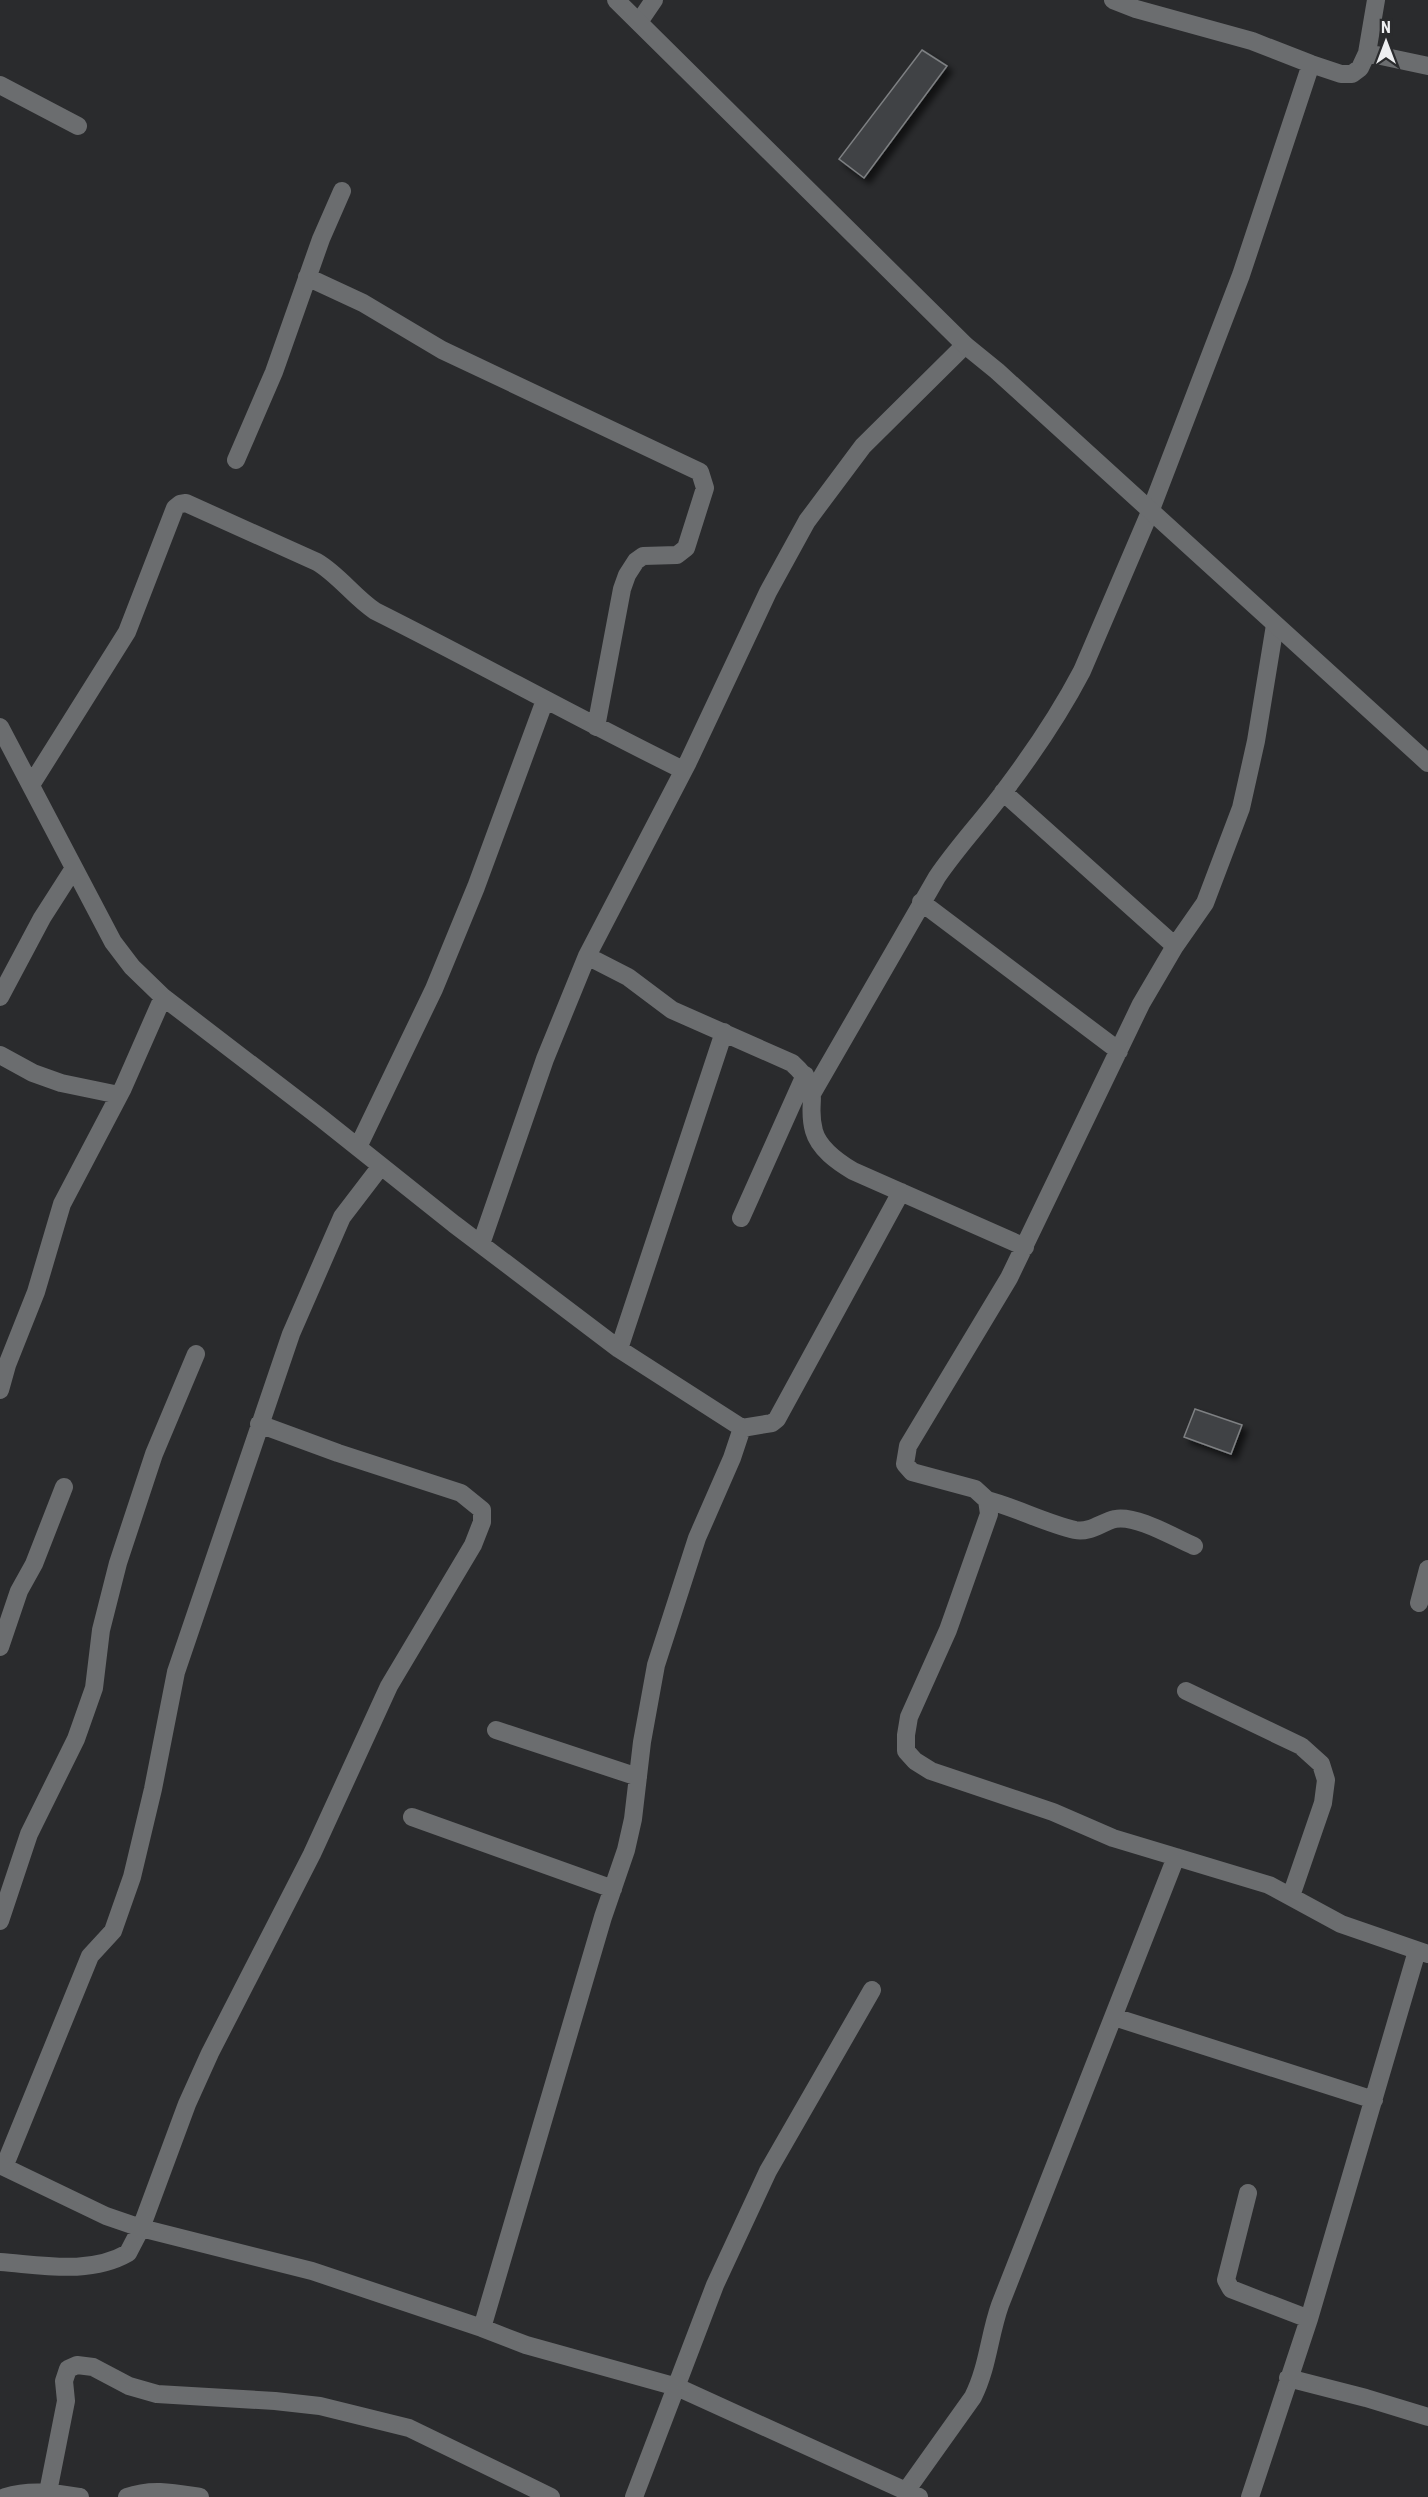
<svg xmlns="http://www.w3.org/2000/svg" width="1428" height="2497" viewBox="0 0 1428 2497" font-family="'Roboto Condensed',sans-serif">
	<defs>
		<filter id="shadow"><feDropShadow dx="5.5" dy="5.5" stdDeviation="3" flood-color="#0009"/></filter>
	</defs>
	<rect width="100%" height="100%" fill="#2a2b2d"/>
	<path fill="#404244" stroke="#7e8083" stroke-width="1.5" filter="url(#shadow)" d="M922,50L947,66L864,178L839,159Z
		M1195,1409L1242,1425L1231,1454L1184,1437Z"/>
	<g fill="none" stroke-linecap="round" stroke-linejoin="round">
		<path stroke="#6b6d6f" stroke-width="18" d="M1113,0L1136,9L1252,41L1311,64L1341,74H1352L1360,68L1367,53L1428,66
			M639,22L654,0
			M1367,53L1376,0
			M0,85L78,126
			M307,277L363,303L442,350L700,472L705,488L686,548L677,555L643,556L636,561L627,575L622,589L596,727
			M236,460L274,372L321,239L342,191
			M1275,625L1256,741L1241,808L1205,903L1175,946L1141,1004L1009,1278L908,1446L905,1464L912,1472L975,1489L987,1500L989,1514L948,1630L909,1717L906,1735V1751L915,1761L931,1771L1053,1812L1113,1838L1269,1885L1341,1924L1428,1954
			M0,727L113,942L132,967L163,997L321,1118L454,1224L619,1349L742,1428L732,1458L697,1538L656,1665L642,1742L633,1819L626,1850L603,1917L482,2328
			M31,785L127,632L175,508L180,504L186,503L317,562C339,575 354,597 375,611C479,663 579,719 683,770
			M1003,792L1175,946
			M921,902L1119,1051
			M587,956L628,977L672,1010L792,1063C825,1093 805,1098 814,1131C819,1149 838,1162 853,1171L1025,1247
			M0,997L42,918L74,868
			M0,1055L33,1073L61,1083L119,1095
			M813,1092L937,877C958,846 983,820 1005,790C1033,753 1060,713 1082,671L1150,512L1241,275L1311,64
			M358,1147L434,989L476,887L545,700
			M741,1218L805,1075
			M481,1244L545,1059L587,956L688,762L768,592L807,521L863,446L965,345
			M619,1349L724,1032
			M0,1390L7,1365L36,1292L62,1204L123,1088L163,997
			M742,1428L772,1423L777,1419L901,1192
			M987,1500C1017,1508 1045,1523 1075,1530C1090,1533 1102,1522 1115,1519C1137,1515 1173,1537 1194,1546
			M1419,1603L1428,1569
			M0,1647L19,1591L34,1564L64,1487
			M1186,1691L1301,1746L1321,1764L1326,1780L1323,1803L1291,1896
			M496,1730L638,1777
			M412,1817L613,1889
			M0,1921L29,1834L76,1739L94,1688L101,1630L118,1563L154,1454L196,1354
			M1114,2017L1374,2100
			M0,2165L106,2216L141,2228L312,2271L482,2328L526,2345L677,2387L919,2497
			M4,2167L90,1956L113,1931L132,1877L153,1789L176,1672L291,1334L342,1217L381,1166
			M1248,2193L1226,2280L1231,2289L1309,2319
			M0,2262C42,2265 90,2275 128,2253L141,2228L187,2104L210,2053L312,1854L389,1686L473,1545L482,1522V1510L461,1493L338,1453L259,1424
			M1288,2378L1366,2398L1428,2417
			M906,2491L973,2397C988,2367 989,2336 1000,2305L1176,1857
			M48,2492L66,2401L64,2381L68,2369L77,2365L93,2367L129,2386L157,2394L275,2401L320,2406L409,2428L551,2497
			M5,2497C31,2489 55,2493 80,2497
			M127,2497C152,2488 175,2493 200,2497
			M634,2497L715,2285L768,2171L872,1990
			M1250,2497L1309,2319L1417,1951"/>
		<path stroke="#6b6d6f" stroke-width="18" d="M616,0L965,345L997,371L1428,763"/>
	</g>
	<g transform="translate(1386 42)" stroke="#2a2b2d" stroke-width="4.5" paint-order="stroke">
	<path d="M0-4.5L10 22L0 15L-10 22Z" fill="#eeeff1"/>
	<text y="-9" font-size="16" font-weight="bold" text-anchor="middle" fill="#eeeff1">N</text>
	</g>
</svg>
